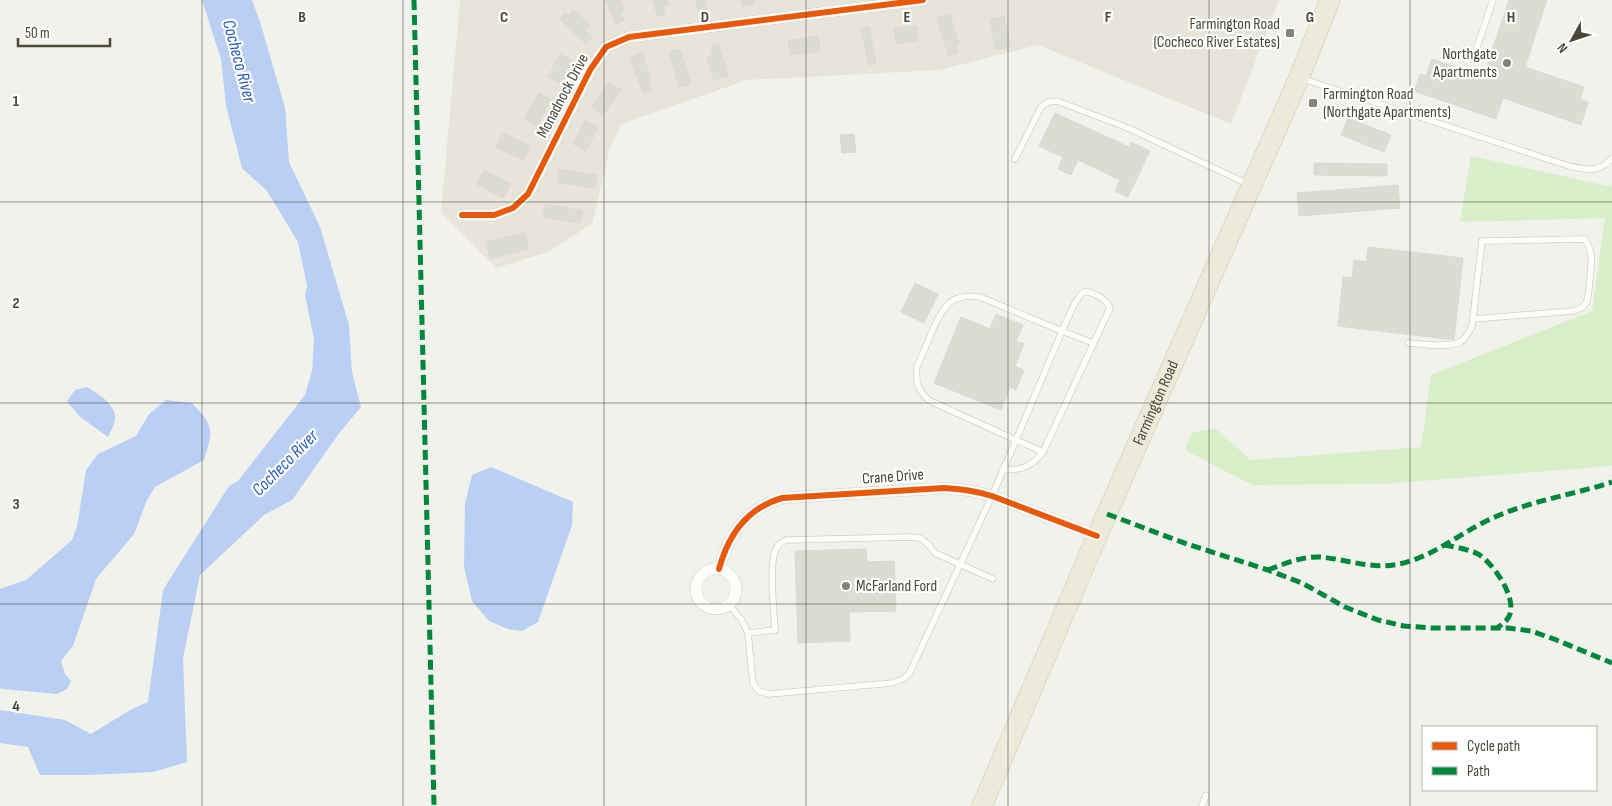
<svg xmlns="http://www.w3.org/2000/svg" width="1612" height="806" viewBox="0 0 1612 806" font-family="'Sofia Sans Condensed',sans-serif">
	<rect width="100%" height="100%" fill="#f2f2ec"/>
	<path fill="#e7e5d9" d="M460,0H1279L1231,124L1038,45L940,70L747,80L621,124L610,148L592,224L548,252L496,268L441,213Z"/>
	<path fill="#d8efca" d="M1471,156L1608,186L1612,184V466L1383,484L1252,485L1185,450L1192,433L1215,428L1251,460L1421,447L1431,375L1592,311L1605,218L1460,222Z"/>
	<path fill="#b9cff3" d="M202,0H252L261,25L285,108L289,162L320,227L349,325L352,372L361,407L340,432L292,500L264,515L200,575L183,658L187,762L153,772L88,775H40L28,747L0,743V710L65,720L91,734L132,709L148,702L163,590L229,486L238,481L305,395L312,371L314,339L305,295L307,286L298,242L267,191L242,168L226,106L221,59Z
		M87,387C98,394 116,404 115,419C115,424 110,432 108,437L79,416L67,401L75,390Z
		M166,400L192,403C215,427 213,430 204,460L155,487L147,500L134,534L96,579L73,646L61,661L65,674L71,681L67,689L57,694L2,689L0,687V589L26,580L72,540L77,527L86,470L98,454L136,436L149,414Z
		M491,467L573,502L572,525L538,622L522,631L508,629L489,621L472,601L464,567L465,503L472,475Z"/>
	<path fill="#dcdbd4" stroke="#dbdad1" d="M606,0H620L624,11L620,13L624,20L616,24Z
		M652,0H667L669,4L663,6L665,14L658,17Z
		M695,0H708L705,1L707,9L699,12Z
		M740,0H754L755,3L743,7Z
		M1509,0H1547L1525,67L1584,87L1580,99L1588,102L1581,125L1503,98L1496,119L1414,91L1420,74L1426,76L1432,59L1483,77Z
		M573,10L590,25L586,30L593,37L586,44L560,19L565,13L568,16Z
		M950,14L959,44L955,45L957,53L949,56L937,18Z
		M1004,16L1010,47L996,50L990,19Z
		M916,26L918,41L896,44L894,28Z
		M869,27L876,64L869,65L861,28Z
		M818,36L820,51L790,55L788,41Z
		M718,44L728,76L714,80L707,57L713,55L711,46Z
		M680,49L691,84L679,87L669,52Z
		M642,53L652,81L649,82L652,90L643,93L630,58Z
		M560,54L572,60L560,83L548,77Z
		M610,82L621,90L603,115L592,106Z
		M539,93L551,100L537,126L524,119Z
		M1055,113L1129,147L1131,142L1150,151L1128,197L1115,191L1120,180L1078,160L1071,175L1058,169L1063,157L1039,146Z
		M1348,118L1391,135L1384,152L1341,135Z
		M585,121L598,127L586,151L573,144Z
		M503,133L530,146L523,160L496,147Z
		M854,134L856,152L842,153L840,135Z
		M1314,163L1387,164V176L1314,175Z
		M559,169L597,175L595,188L557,182Z
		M484,170L511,184L503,198L476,184Z
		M1398,185L1400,208L1299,216L1297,193Z
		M545,204L583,211L580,223L543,217Z
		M525,233L529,249L490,259L486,242Z
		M1368,247L1463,258L1454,340L1338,326L1343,277L1352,278L1354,260L1366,262Z
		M915,283L938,294L924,323L901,312Z
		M996,314L1023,325L1016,341L1024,344L1015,366L1024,370L1016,390L1010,387L1001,410L934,383L961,317L990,329Z
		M866,549L867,562L894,561L896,611L849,612L850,641L798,643L795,551Z"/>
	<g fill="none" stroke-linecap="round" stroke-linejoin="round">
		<defs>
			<path id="lane" d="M1473,59L1493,0
				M1303,79L1569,166C1586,170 1600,173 1612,158
				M1015,159L1041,107L1048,102L1057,101L1128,128L1248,184
				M1408,343C1422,344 1449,348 1460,342C1466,339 1469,332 1472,326L1482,241L1585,239C1588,244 1590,249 1591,254C1592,262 1589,297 1586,303C1583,308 1578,310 1573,311L1473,319
				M1043,452L1016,440L1062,331L1093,343
				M728,604L741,619L748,633L753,683L759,691L769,694L892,683L903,679L909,674L992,496L1016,440L930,401C918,391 915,382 917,366C923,354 928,341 933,329C944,305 951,293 980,297L1062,331C1066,323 1076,296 1084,292C1088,291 1092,293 1096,295C1103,298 1107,301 1110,308L1043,452C1030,468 1022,470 1002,470
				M748,633L775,630C774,611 768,562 777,547C779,543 783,542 786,540L910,537L920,538L928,544L935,553L993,579
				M1202,806L1206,795"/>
			<path id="street" d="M462,215H494L513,208L528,194L590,70L606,47L629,37L923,0
				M696 589a20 20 0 1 1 40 0a20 20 0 1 1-40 0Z
				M719,569C728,536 747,508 782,498L944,488C961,489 976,491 992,496L1097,536"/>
			<g id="highway">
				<path id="s1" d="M982,806L1097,536L1299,78L1330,0"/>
			</g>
		</defs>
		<use href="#lane" stroke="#d0d0c9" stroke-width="7"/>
		<use href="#street" stroke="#d0d0c9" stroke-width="12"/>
		<use href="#highway" stroke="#ccc7a5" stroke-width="21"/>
		<use href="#lane" stroke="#fdfdfc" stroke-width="5.5"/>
		<use href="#street" stroke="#fdfdfc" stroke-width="11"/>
		<use href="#highway" stroke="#edead9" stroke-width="20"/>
		<path stroke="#00873e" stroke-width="5" stroke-dasharray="10 5" stroke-linecap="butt" d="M414,0L434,806
			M1107,514L1187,544L1268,570L1302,583L1345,607L1378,620L1404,626L1432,628H1508L1531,631L1554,639L1612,663
			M1444,545C1455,547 1468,549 1478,554C1493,563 1516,596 1510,614C1508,621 1502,624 1497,628
			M1268,570C1284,564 1302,556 1320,557C1345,559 1373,570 1399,564C1434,557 1462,531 1495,517C1533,500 1573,495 1612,482"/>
		<defs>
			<path id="cycleway" d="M462,215H494L513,208L528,194L590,70L606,47L629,37L923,0
				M719,569C728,536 747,508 782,498L944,488C961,489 976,491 992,496L1097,536"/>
		</defs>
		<use href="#cycleway" stroke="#fff" stroke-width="9"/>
		<use href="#cycleway" stroke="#e8590c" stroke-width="6"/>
	</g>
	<path fill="none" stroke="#4a4736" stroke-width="1" stroke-opacity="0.55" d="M202,0V806M403,0V806M604,0V806M806,0V806M1008,0V806M1209,0V806M1410,0V806M0,202H1612M0,403H1612M0,604H1612"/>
	<g fill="#858376" stroke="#fff" stroke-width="2">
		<rect x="1285" y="28" width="10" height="10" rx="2.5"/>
		<circle cx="1507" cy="63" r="5"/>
		<rect x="1308" y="98" width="10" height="10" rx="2.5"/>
		<circle cx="846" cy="586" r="5"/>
	</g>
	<g text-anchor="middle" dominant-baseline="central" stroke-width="4.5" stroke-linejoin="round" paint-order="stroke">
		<g font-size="16" fill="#4a4736" stroke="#fff" text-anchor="end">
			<text x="1280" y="24">Farmington Road<tspan x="1280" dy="18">(Cocheco River Estates)</tspan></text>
			<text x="1497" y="54">Northgate<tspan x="1497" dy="18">Apartments</tspan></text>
			<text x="1323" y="94" text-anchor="start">Farmington Road<tspan x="1323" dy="18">(Northgate Apartments)</tspan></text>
			<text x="856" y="586" text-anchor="start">McFarland Ford</text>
		</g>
		<g font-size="16" fill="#4a4736" stroke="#fff">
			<text transform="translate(563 96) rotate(-62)">Monadnock Drive</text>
			<text stroke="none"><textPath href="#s1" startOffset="439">Farmington Road</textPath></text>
			<text transform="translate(893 477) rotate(-4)">Crane Drive</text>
		</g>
		<g font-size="18" font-style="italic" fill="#265bbf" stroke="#fff">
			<text transform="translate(239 61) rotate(75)">Cocheco River</text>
			<text transform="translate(285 463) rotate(-45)">Cocheco River</text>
		</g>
	</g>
	<g font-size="16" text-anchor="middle" font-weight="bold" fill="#4a4736" stroke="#fff" stroke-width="4.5" stroke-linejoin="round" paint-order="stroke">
		<text x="302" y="22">B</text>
		<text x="504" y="22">C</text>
		<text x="705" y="22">D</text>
		<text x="907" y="22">E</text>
		<text x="1108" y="22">F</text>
		<text x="1310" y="22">G</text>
		<text x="1511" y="22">H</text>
		<text x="16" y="106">1</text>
		<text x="16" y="308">2</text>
		<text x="16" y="509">3</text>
		<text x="16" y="711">4</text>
	</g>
	<rect x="1422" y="726" width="175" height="65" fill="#ffffff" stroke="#b7b5af"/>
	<rect x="1432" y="742" width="25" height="8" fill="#e8590c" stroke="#b7b5af"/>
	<text x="1467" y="751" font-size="15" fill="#4a4736">Cycle path</text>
	<rect x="1432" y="767" width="25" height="8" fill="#00873e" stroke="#b7b5af"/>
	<text x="1467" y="776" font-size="15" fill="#4a4736">Path</text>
	<g transform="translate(1572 40) rotate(230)" stroke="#ffffff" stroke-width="4" paint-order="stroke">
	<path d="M0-4L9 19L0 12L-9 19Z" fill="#4a4736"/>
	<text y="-8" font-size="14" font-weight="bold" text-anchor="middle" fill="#4a4736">N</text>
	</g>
	<path d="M18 38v8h92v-8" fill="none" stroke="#4a4736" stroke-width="2.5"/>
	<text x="25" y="38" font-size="15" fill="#4a4736" stroke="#ffffff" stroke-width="4" paint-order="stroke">50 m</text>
</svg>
